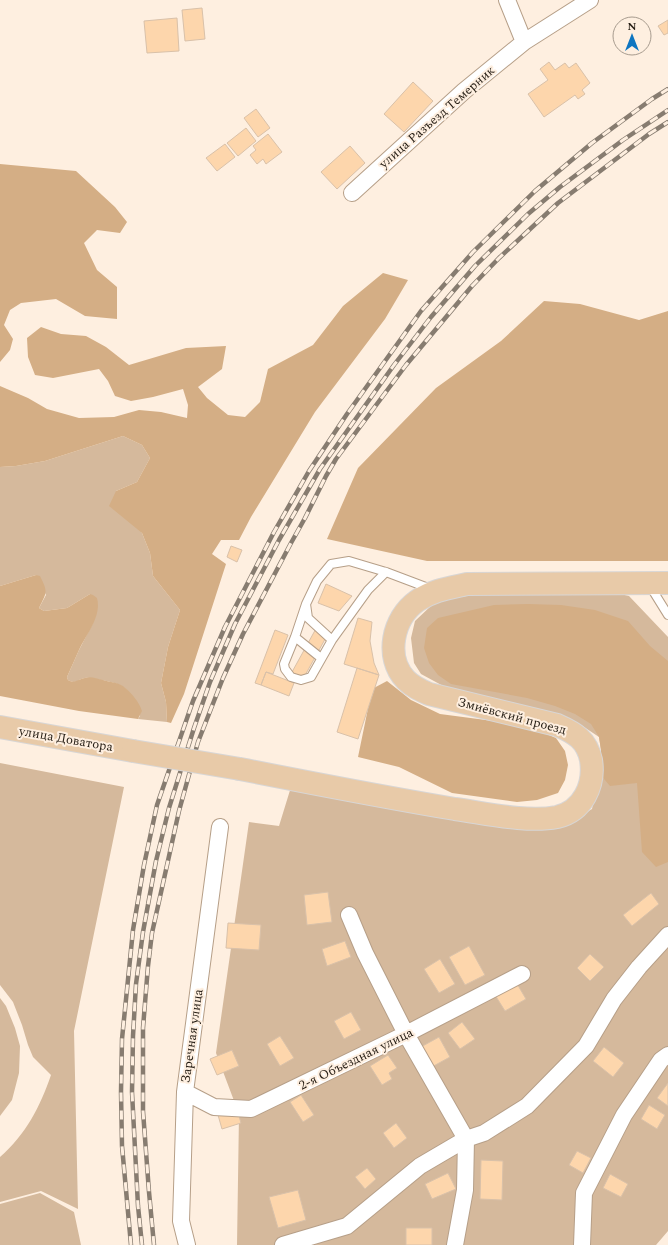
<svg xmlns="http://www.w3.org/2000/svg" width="668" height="1245" viewBox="0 0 668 1245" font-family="Spectral,serif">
	<rect width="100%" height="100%" fill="#feefe0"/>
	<path fill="#d5b99c" d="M123,436L142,445L150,458L137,482L116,491L142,533L150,553L153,576L180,610L168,647L161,683L166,702L167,722L138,719L140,716C131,691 128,684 100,680C96,679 89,677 85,678C77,679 77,685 68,680L67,677L79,650L93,623L90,594L67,608L44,611L39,608L46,595L36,575L0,586V467L16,466L45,461Z
		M607,591L629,596L668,637V1231L656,1245H237L239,1114L216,1053L249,822L279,826L291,787L522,828H560L592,809L599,773L601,750L599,737L578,723L489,697L445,687L421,674L414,663L411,638L415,621L433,604L448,599L485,593Z
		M0,763L124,787L74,1031L78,1209L41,1191L0,1202V1157C26,1134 40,1107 51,1075L33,1057L28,1045L22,1025L13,1002L0,985Z
		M0,998L6,1006L15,1028L20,1046L19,1073L12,1100L0,1116Z
		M40,1193L74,1212L81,1245H0V1204Z"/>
	<path fill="#d4ae85" d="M0,164L76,171L115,207L127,222L120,233L97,230L84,243L97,270L117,287V319L85,316L56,299L21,303L10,310L4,325L13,339L10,350L0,362Z
		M383,273L408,280L385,319L315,412L251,517L239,540H221L212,554L226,564L184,694L171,723L167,722L166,702L161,683L168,647L180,610L153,576L150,553L142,533L109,506L116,491L137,482L150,458L142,445L123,436L45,461L16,466L0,467V386L28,398L47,409L79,418L114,417L139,410L161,412L187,418L188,405L183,389L153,397L131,401L115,396L108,381L99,369L53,378L35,375L28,357L27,338L41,327L61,334L86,336L106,347L129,365L186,348L226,346L222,369L198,387L207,398L228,415L245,417L260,402L268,369L313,345L343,306Z
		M544,301L580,304L639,320L668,311V561H427L327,539L358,468L436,388L501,341Z
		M36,575L40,576C48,592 47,592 39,608L44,611L67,608L90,594L93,595L97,598C102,616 86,635 79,650C75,659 71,668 67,677L68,680C75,684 78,679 85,678C91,676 97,679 103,680C109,682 116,682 121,685C129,689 140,703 142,711L138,719L79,711L0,696V586Z
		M528,604L561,605L595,610L628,621L650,646L668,661V862L656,867L642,852L637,783L610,786L599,773L601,750L599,737L591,724L575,714L555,706L527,698L451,684L438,675L429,663L424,648L427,628L438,618L494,605Z
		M387,681L411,700L440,714L501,722L537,730L556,738L565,751L568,765L565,780L558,793L537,800L517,802L452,793L399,767L358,757L372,689Z"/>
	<path fill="#fdd6ac" stroke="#d9c1a9" d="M202,8L205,39L185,41L182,10Z
		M177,18L179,51L147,53L144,21Z
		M668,20V33L664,35L658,26Z
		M549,62L555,70L565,63L569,68L576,63L590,83L582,90L585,94L578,99L575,95L544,117L528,94L548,80L540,69Z
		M413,82L433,101L404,132L384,114Z
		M256,109L270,128L258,137L244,118Z
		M246,128L256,141L238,156L227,143Z
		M268,134L282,152L266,164L263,159L257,164L250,155L256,150L253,146Z
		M225,144L235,157L217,171L206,158Z
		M350,146L365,163L337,189L321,172Z
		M231,546L242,550L237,562L227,557Z
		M326,584L352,596L339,611L318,603Z
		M358,618L372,622L370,641L374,663L379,675L344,664Z
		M318,625L329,632L303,679L292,672Z
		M275,630L288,635L273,674L266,672L261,685L255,683Z
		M357,668L379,675L358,739L337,732Z
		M266,672L294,683L289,696L261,685Z
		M328,892L332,922L307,925L304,895Z
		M651,893L659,904L632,926L623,915Z
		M228,923L261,925L259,950L226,948Z
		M345,941L351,957L327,966L322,949Z
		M469,946L485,975L465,985L449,957Z
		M590,954L604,967L590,981L577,968Z
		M440,959L455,984L439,993L424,969Z
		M516,982L526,999L505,1011L495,995Z
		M351,1012L361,1030L344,1039L334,1021Z
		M462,1022L475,1039L460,1049L448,1033Z
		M280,1036L294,1058L280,1066L267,1044Z
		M439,1037L450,1057L430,1068L419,1048Z
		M604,1047L624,1063L613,1077L593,1061Z
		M232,1050L239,1066L217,1075L210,1059Z
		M388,1055L397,1068L389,1073L392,1079L382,1085L370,1066Z
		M668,1083V1106L657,1098Z
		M301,1095L314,1115L303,1122L290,1102Z
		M649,1105L665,1115L657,1129L641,1119Z
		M237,1109L241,1123L222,1129L218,1115Z
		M396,1123L407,1138L394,1148L383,1133Z
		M577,1151L591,1158L583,1173L569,1165Z
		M481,1160L503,1161L502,1200L480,1199Z
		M367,1168L376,1179L365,1189L355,1177Z
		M448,1173L456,1189L432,1199L425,1184Z
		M610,1174L628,1184L621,1197L603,1188Z
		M298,1190L306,1220L278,1228L269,1197Z
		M406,1228H432V1245H406Z"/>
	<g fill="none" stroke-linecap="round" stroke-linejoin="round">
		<defs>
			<path id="service" d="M650,586L668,615
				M306,604L295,637L284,664L285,669L291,677L301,680L311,677L332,640L368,590L386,572
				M295,637L321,658
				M332,640L308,618L306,604L317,581L331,564L349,561L386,572L431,589"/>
			<path id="minor" d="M507,0L524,42
				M352,193L464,91L524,42L590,0
				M349,915L365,953L406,1034L466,1139L465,1190L455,1245
				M185,1092L214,1107L251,1109L406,1034L522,974
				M187,1245L181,1221L185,1092L220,827
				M283,1245L347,1226L420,1166L466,1139L484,1133L527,1106L586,1046L614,999L639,967L668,935
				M582,1245L584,1193L624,1115L661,1060L668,1055"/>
			<path id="primary" d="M0,727L133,751
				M240,769C311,783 383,797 455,809C485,813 527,823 557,817C583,811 595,785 591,760C587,740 575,733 557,725L429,694C420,690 413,687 406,680C384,657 393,618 417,601C433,590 449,588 467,584L668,583"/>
		</defs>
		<use href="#service" stroke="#b69f88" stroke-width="10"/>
		<use href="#minor" stroke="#b69f88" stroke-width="18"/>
		<use href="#primary" stroke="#d8d6d5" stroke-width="24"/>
		<use href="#service" stroke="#fff" stroke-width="8"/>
		<use href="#minor" stroke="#fff" stroke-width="16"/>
		<use href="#primary" stroke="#e8caa8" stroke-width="22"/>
		<defs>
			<path id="rail" d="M131,1245L122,1146L121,1092L122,1039L133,930L144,865L157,805L193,701L225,627L274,532L309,471L347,414L421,311L473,252L535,191L592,143L652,99L668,89
				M142,1245L138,1206L132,1092L133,1036L136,984L143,932L156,861L169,808L194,728L210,682L235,624L279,540L320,469L394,365L431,317L475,266L528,214L560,187L623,140L668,110
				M154,1245L149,1192L143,1111V1028L148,966L152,933L179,811L198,742L223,678L243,634L291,543L305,518L326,476L336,459L406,365L472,286L499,258L558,203L649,134L668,122"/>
		</defs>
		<use href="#rail" stroke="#877c70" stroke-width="4.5"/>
		<use href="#rail" stroke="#feefe0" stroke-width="3" stroke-dasharray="9" stroke-linecap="butt"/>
		<defs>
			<path id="primary-bridge" d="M133,751L240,769"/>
		</defs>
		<use href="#primary-bridge" stroke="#d8d6d5" stroke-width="24" stroke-linecap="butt"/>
		<use href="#primary-bridge" stroke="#e8caa8" stroke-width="22"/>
	</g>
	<g text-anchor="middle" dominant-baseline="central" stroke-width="4" stroke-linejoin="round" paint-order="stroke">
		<g font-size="13" fill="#241c13" stroke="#feefe0">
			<text transform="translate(437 117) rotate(-41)">улица Разъезд Темерник</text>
			<text transform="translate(512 716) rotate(15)">Змиёвский проезд</text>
			<text transform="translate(66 739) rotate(10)">улица Доватора</text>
			<text transform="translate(192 1036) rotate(-82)">Заречная улица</text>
			<text transform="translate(356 1059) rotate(-26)">2-я Объездная улица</text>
		</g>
	</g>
	<g transform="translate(632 36)"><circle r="19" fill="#feefe0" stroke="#a79b8e"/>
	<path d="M0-3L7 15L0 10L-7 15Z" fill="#0e75c0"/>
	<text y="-6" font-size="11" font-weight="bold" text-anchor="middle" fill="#241c13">N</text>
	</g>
</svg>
